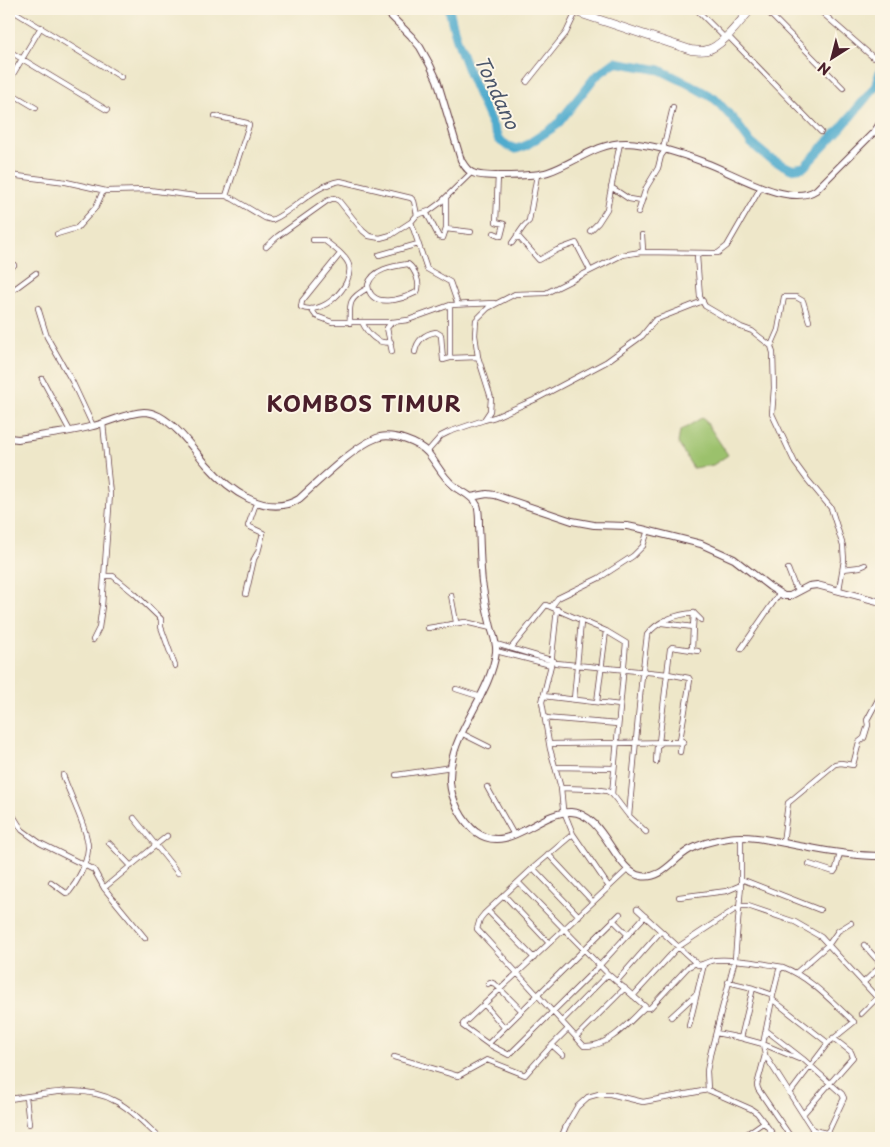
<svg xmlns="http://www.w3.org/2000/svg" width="890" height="1147" viewBox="0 0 890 1147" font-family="'Playpen Sans',sans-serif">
	<rect width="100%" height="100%" fill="#fcf5e5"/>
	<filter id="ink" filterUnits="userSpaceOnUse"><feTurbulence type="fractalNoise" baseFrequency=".02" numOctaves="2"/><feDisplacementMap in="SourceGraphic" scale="10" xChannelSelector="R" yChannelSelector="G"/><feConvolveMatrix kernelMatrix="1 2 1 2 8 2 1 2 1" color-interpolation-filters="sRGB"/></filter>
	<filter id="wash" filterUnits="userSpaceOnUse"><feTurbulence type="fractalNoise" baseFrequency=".0096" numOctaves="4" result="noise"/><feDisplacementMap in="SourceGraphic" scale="20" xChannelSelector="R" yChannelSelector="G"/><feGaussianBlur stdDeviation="1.12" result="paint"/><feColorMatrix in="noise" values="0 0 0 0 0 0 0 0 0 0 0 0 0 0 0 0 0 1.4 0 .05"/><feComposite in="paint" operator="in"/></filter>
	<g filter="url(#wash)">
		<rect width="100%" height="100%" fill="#eee7c9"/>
		<path fill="#9bc16c" stroke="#72704c" d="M703,417L728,455L713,465L693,468L678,443L680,431Z"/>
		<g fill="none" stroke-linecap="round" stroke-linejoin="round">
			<path stroke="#4fabcd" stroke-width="9" d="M449,9C459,56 479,96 499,140L508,146L516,149L525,146L557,125L595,77L615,62L660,70L689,84L715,99L734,120L751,143L769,158L791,169L804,167L841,128L875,87L881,69"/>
		</g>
	</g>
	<g filter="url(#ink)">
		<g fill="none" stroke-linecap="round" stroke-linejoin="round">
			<defs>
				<path id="street" d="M10,9L121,77
					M696,9L725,38
					M765,9L843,88
					M818,9L874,58H876L881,50
					M727,35L821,132
					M9,51L107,110
					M9,81L41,27
					M527,82L566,33L576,12
					M9,92L36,108
					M215,116L247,123L249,125L226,196
					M663,149L673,107
					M9,175L66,182L106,191L149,190L195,196H226L233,199L265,218L272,220C297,209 312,186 340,181L411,198L414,201L417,215
					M611,187L629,199L641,201
					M426,212L439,237L443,238L446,229V198
					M638,213L646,188L658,168L661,156L666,149
					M411,222L427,269L450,282L458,305
					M446,229L471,232
					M590,231L598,223L607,209L620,143
					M494,233L501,236L504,224L496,222L498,175
					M57,234L77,228L96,207L103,191
					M517,235L539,260L557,250L576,243L590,270
					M313,240H324C331,246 346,255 349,265C354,286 322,317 301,307L302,301L340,254
					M512,243L524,226L529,221L537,175
					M266,247L278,236L327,201L334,198L339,201L363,231L369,236L380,238L391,235L411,222L417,215L429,211L440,203L471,173
					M641,252L643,250L642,235
					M700,254L697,256L700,297L705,306L741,327L752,331L771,346L773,353L774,388L772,414L795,463L806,478L831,508L843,546L844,560L839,590
					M379,255L418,244
					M408,264C415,269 421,284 417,292C403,299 370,310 368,285C372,269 394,266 408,264Z
					M9,268L14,265
					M9,293L36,273
					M450,305V358L478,357
					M38,308L47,337L72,381L93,426
					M311,309L316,316L332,322H392L408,320L450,305L494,303
					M362,322C368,334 377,345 391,342
					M392,322L387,328L392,352
					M350,323C349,303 349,298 368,288
					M771,346L778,330L784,297H796L803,301L809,321
					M415,352C417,340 424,334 436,332L441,335L443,360L450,358
					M42,379L70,431
					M484,420L495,417L534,400L606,362L642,336L655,320L703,301
					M427,452L441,436L449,432L484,420L490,411L491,398L478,357L475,335L476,320L488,308L515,294L546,293L622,255L641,252L713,253H718L727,246L761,187
					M788,569L795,587L801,590
					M843,569L860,567L865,565
					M105,576H113L135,594L161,619V627L175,666
					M246,594L254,559L258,552L263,533L248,526L255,506L259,503
					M451,595L456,622
					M551,607L558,598L599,578L633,556L643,546L648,530
					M557,609L551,665L542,702L550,749L561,788L563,809L573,834L609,887
					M694,613L701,620
					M662,623L693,627L692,650
					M428,628L465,622L491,628
					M93,640L99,628L102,606L110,494L103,423
					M496,644L554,661
					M511,648L546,605L606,631L626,643L612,794
					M741,649L779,594
					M496,651L551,665
					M556,663L668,674L689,678L690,680L680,740L684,742L681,745L680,752
					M456,689L481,697
					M543,696L620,705
					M574,699L581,622
					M597,702L606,631
					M545,718L618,724
					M461,733L489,747
					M659,742L670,649L672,647L698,651
					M550,744L682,742
					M656,762L657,746L663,742
					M555,767L614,768
					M396,775L452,767
					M487,787L514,835
					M561,788L592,789L607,791L612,794L629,816L646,832
					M9,809L22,830L40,843L94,870L104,888L145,938
					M629,816L642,675L645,672L643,669L647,635C657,621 677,614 694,613L693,627
					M134,818L178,873
					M573,834L533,868L484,914L480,919L477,929L584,1046C608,1048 629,1022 645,1007
					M109,843L131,866
					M783,843L788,803L835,764L841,763L853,765L859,742L864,738L868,725L867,720L881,694
					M548,854L593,902
					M809,864L834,872L836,869L840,853
					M533,868L579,916
					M627,870L463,1024V1026L488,1044L509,1055L600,965L645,916
					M741,879L820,910
					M51,882L66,893L69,892C78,881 87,863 88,849C89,832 69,793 63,775
					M518,882L608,974L647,1008H650L688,967L696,963
					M104,888L167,836
					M504,895L549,943
					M679,897L727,891L741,885
					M637,909L698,965C704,965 709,960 716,960C739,959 761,963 783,967L779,970L773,995L763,1044L765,1055L757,1085L758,1089L790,1136L794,1138
					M488,911L534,958
					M613,920L628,935
					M864,945L881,964
					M783,967C811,978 832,1002 854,1022L828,1043L790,1093
					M797,972L829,944L838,931L851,923
					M617,981L661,931
					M728,982L753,988L773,995
					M863,983L881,966
					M488,984L490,982L495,984L521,1010
					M753,988L741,1038L763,1044L799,1059
					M633,996L678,947L740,906H748L795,922L821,937L881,1002
					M773,1000L828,1043
					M484,1004L504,1027
					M861,1014L877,998
					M671,1017L695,995
					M562,1021L608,974
					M689,1026L704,964
					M767,1031L803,1059L842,1094L844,1098L829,1130L826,1133L813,1130
					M716,1033L741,1038
					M576,1037L625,988
					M488,1044L620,914
					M563,1055L552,1045L568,1029
					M765,1055L813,1130L808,1135L801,1138
					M394,1057L458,1076L487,1060L525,1075L552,1045
					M879,1089L881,1087
					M708,1090L707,1071L710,1055L735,959L741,885V838
					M26,1097L29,1124
					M9,1099C44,1095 81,1083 115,1101C132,1109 146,1126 160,1138
					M803,1114L853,1057L851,1052L833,1038
					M561,1138L566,1126L577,1107L588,1097L599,1094H610L643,1102L708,1090L751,1109L757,1113L776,1138
					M741,1138L764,1122"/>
				<path id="secondary" d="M384,9L411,36L420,47L430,65L437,80L461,160C464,165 467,171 473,173C483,178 537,176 548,172C575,163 596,143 626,143C653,144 680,153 706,163C734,173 789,208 816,190L875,131L881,122
					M9,438L18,439C43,435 68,433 93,426C110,422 126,413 144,412C149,412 155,414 159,416C179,427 192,448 207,465C228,489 266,519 299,499C318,482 357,443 380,437C394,434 418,442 428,453C437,464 442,476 453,485C461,492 472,495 477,505C479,510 479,519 479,525C480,544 480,563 482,582C484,597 487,612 491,627C493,635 497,643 496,652C490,698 448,734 450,782C451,799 462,821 476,832C508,856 539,811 571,812C604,813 615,872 641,876C662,880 673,859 689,850C700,844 715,840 728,838C752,834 781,843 805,847C830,852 856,856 881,856
					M471,497L487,494L495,495L572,521L594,525L627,526L642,529L701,544L734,559L770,587L784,596H790L809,586L817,585L881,602"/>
				<path id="highway" d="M567,9L691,50C696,50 702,52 707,50C722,47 741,20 751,9"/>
			</defs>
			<use href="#street" stroke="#633d43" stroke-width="6"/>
			<use href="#secondary" stroke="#633d43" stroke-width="8"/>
			<use href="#highway" stroke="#633d43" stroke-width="9"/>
			<use href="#street" stroke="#fff" stroke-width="4.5"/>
			<use href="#secondary" stroke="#fff" stroke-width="6"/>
			<use href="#highway" stroke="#fff" stroke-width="8"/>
		</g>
	</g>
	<g text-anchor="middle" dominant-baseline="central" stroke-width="4" stroke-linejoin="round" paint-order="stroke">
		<g font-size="19" font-style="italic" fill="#4c576c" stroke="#fcf5e5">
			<text transform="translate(498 92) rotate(65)">Tondano</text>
		</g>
		<g font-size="22" font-weight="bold" letter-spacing="1" fill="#4a1f2b" stroke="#fcf5e5">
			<text x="364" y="402">KOMBOS TIMUR</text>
		</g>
	</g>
	<rect width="890" height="1147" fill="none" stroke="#fcf5e5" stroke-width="30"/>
	<g transform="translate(832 58) rotate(216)" stroke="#fcf5e5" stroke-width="4" paint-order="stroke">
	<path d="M0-4L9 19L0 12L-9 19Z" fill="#4a1f2b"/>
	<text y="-8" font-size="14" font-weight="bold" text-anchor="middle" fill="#4a1f2b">N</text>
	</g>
</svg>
